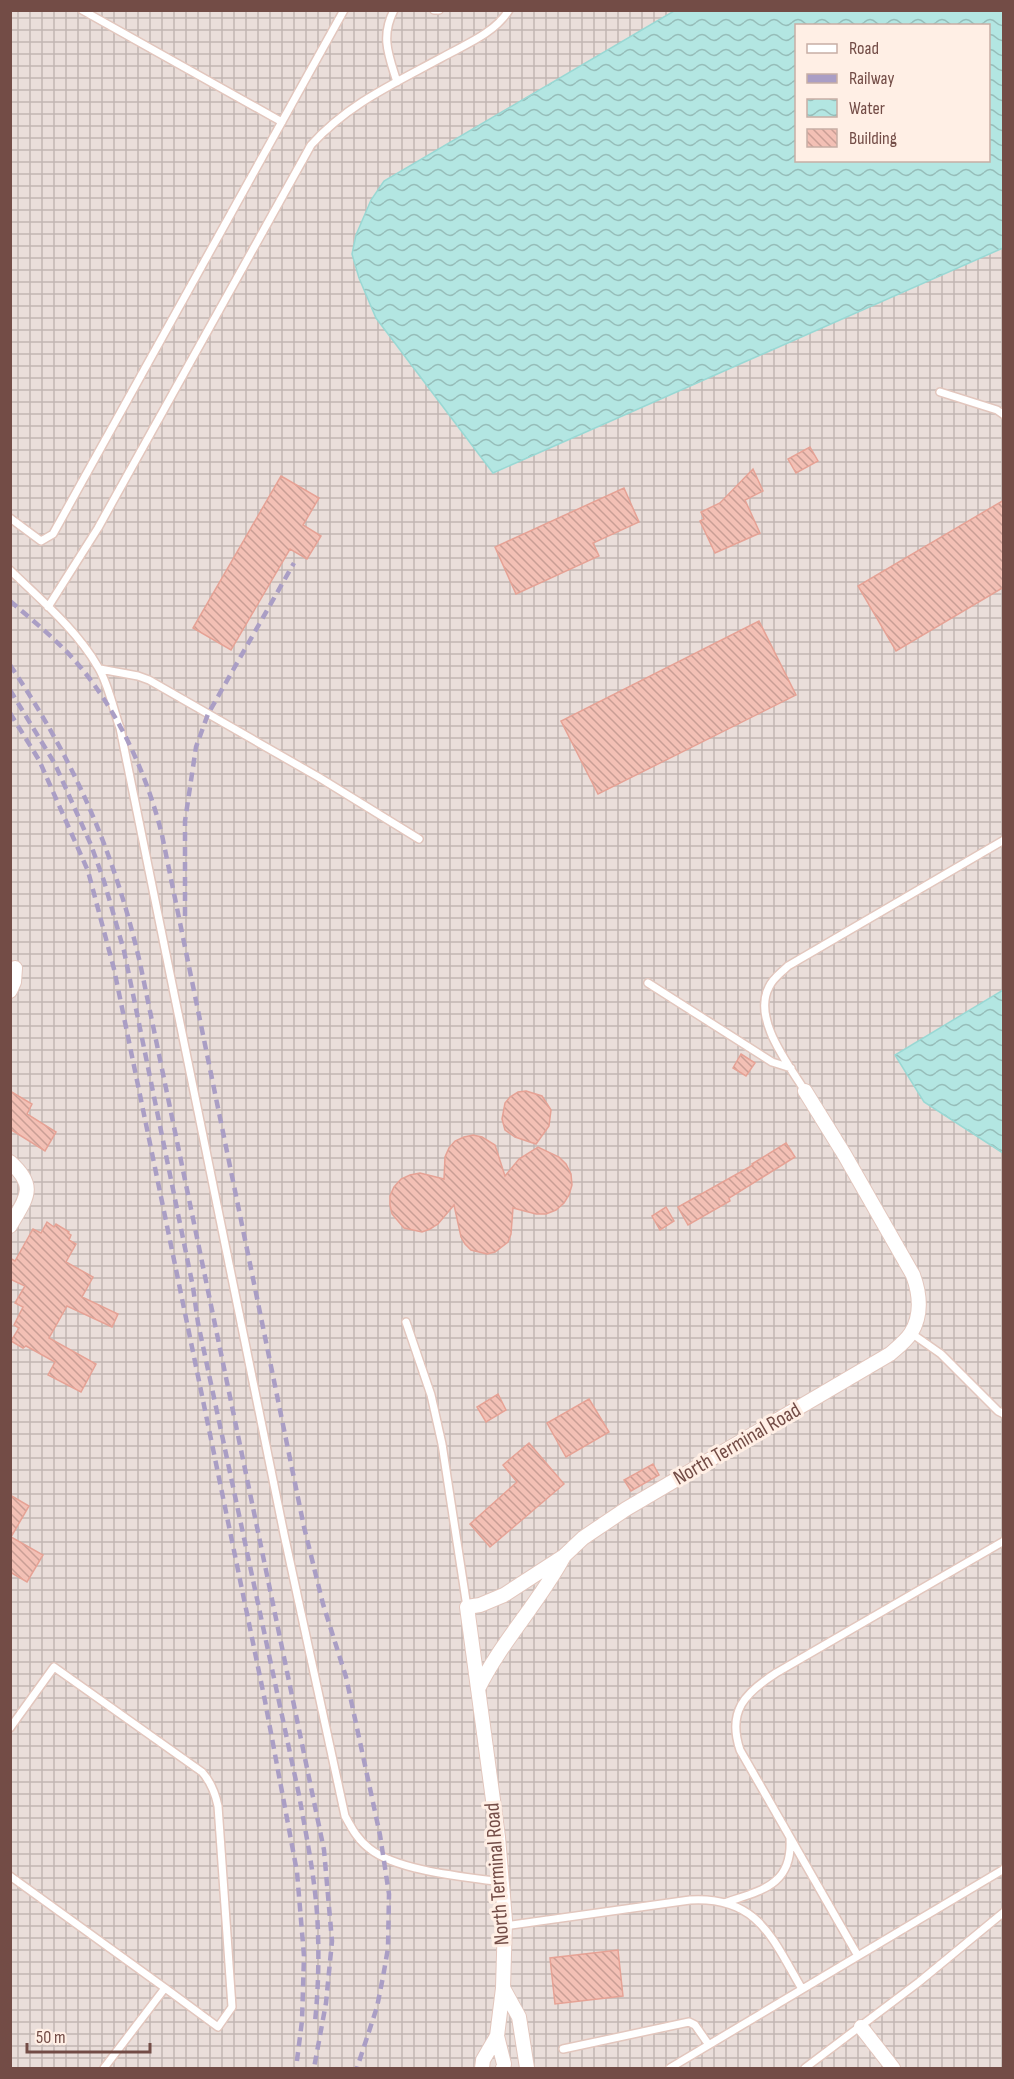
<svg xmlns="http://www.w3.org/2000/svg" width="1014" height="2079" viewBox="0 0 1014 2079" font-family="'Sofia Sans Condensed',sans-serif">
	<defs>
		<pattern id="industrial-grid" width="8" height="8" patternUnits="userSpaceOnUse" patternTransform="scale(1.5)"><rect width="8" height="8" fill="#eadeda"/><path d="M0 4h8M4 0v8" fill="none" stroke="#c2b6b3"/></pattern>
		<pattern id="water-waves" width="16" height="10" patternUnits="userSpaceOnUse" patternTransform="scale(1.5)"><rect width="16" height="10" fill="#b3e6e2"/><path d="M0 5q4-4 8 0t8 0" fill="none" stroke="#96bdb9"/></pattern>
		<pattern id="building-back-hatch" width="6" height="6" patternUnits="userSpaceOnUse" patternTransform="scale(1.5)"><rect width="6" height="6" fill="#f3c0b5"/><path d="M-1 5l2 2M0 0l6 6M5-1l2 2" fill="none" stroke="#c99e95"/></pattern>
	</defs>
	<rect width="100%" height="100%" fill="#fdeade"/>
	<path fill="url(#industrial-grid)" d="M11,11H674L384,181L352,254L359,278L376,318L493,473L1003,248V990L895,1055L924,1102L1003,1153V2068H11Z"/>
	<path fill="url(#water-waves)" stroke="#99d8d4" stroke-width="1.5" fill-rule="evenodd" d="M674,11H1003V248L493,473L376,318L359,278L352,254L356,235L371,200L384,181ZM796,26H988V160H796Z
		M1003,990V1153L924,1102L895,1055Z"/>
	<path fill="url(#building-back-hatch)" stroke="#e6a295" stroke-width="1.5" d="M810,447L818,461L796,473L788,459Z
		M753,469L763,491L745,500L760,533L715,553L700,521L704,519L701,512L720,503Z
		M281,476L319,498L303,525L321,536L307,559L290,549L231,650L193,628Z
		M624,488L639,522L593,543L599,556L516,594L495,547Z
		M1004,500V587L896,651L858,586Z
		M759,621L796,695L598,794L561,721Z
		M741,1054L755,1063L746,1076L733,1068Z
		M10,1091L32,1104L27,1114L56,1132L45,1151L10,1129Z
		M526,1091L542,1096L551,1110L549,1126L536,1144L515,1137L505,1130L502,1119L505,1103L510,1097L518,1092Z
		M473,1135L482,1137L495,1145L505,1176L519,1159L538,1147L559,1157L566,1164L571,1174L572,1185L569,1195L564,1203L556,1210L546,1214H536L513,1208L511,1234L508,1242L495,1252L487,1254L471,1250L465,1244L461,1237L454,1205L438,1224L430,1229L422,1232L404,1228L392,1214L390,1205V1196L394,1187L401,1179L410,1175L420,1173L444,1179L445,1157L449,1148L455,1141L464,1137Z
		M786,1143L795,1157L729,1198L730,1201L688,1225L678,1207L753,1165L752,1164Z
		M666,1207L674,1221L660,1230L652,1216Z
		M47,1222L54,1227L56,1224L69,1232L68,1233L71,1235L69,1240L76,1244L66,1262L93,1277L82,1297L118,1314L112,1327L67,1306L49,1338L96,1364L81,1392L48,1375L55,1362L26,1346L23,1348L11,1341L19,1328L14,1325L23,1307L15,1303L25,1286L10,1279V1258L15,1261L33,1229L41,1233Z
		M498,1394L506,1410L486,1422L477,1407Z
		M589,1399L609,1432L566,1457L547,1423Z
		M529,1443L564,1484L490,1547L470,1524L517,1482L503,1465Z
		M653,1464L659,1475L631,1491L624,1480Z
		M10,1495L29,1506L11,1537L43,1555L27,1582L10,1572Z
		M618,1950L623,1996L555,2004L550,1958Z"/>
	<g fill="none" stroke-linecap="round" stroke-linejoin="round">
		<defs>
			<path id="lane" d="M82,10L282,122
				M394,10C380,37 389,56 397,82
				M434,10H439
				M940,392L997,410L1004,415
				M10,518L41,541L53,534L344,10
				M10,570C41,600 77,630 98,667C109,685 113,709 120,728L284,1534L345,1816C352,1829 358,1840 370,1849C398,1871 465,1877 501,1882
				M48,607L98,528L311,145C348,104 393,84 441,58C464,45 494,34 509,10
				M100,669L138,676L149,680L320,778L419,839
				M648,983L772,1062L791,1068
				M805,1091C789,1065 752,1019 769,987C773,978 781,973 788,966L1004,840
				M406,1322L431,1395L442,1444L467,1607
				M911,1333L941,1354L998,1411L1004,1414
				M10,1728L54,1667L202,1772C211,1782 215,1792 218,1806L232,2007L218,2027L165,1988L104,2068
				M10,1876L165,1988
				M727,1902C763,1890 793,1884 790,1838
				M504,1926L690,1900C758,1896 772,1938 802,1989
				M858,1956L740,1750C727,1711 745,1693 776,1673L1004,1541
				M563,2049L689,2022L695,2025L709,2045
				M670,2068L1004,1869
				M805,2068L919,1982L1004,1912"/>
			<path id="street" d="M10,991L14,982L15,968
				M10,1162C38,1187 26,1198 10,1226
				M478,1689C501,1642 538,1604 563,1558
				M503,1988L519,2017L527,2068
				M861,2027L893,2068
				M497,2036L504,2064L503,2068
				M482,2068L483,2060L497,2036L503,1988L505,1920L498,1837L467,1607L480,1605L504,1595L564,1556L583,1538L626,1509L890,1354C897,1348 906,1341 911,1333C922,1315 920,1294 913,1275L844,1154L805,1091"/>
		</defs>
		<use href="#lane" stroke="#e2c6bd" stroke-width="10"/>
		<use href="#street" stroke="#e2c6bd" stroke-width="16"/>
		<use href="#lane" stroke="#fff" stroke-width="7"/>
		<use href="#street" stroke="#fff" stroke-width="14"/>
		<path stroke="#aa9ec5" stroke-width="4.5" stroke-dasharray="9 6" stroke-linecap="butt" d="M10,601C29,617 48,633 65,650C113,699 146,770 162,835L304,1527L323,1604L346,1677L380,1835L389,1894L388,1948L383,1977L377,2007L357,2068
			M10,665C74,760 114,851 140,963L324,1850L332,1941L326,2003L314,2068
			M10,690L55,764L91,845L104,881L124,951L134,999L193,1287L198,1323L299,1795C307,1840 317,1887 318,1934C319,1963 318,1993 315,2022
			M10,713L39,760L88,871L114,969L265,1701L297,1872L304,1956L302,2021L296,2068
			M185,916V821L196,747L208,714L294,563"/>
	</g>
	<g text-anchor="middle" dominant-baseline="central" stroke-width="6" stroke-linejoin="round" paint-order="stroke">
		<g font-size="21" fill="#734c46" stroke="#ffefe5">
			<text transform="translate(737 1444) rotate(-30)">North Terminal Road</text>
			<text transform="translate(497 1874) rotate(-94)">North Terminal Road</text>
		</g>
	</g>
	<rect width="1014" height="2079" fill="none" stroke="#734c46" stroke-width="24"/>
	<rect x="795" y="24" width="195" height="138" fill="#ffefe5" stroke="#c7aea5" stroke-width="1.5"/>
	<rect x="807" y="44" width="30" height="9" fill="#ffffff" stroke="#c7aea5" stroke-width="1.5"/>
	<text x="849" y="54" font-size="18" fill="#734c46">Road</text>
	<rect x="807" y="74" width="30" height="9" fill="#aa9ec5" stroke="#c7aea5" stroke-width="1.5"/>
	<text x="849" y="84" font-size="18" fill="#734c46">Railway</text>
	<rect x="807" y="99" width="30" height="18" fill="url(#water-waves)" stroke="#c7aea5" stroke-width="1.5"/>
	<text x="849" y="114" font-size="18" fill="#734c46">Water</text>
	<rect x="807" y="129" width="30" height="18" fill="url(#building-back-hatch)" stroke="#c7aea5" stroke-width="1.5"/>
	<text x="849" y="144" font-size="18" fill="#734c46">Building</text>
	<path d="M27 2043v9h123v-9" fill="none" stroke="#734c46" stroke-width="3"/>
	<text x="36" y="2043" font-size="18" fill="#734c46" stroke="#ffefe5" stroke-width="4.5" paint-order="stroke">50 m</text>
</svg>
